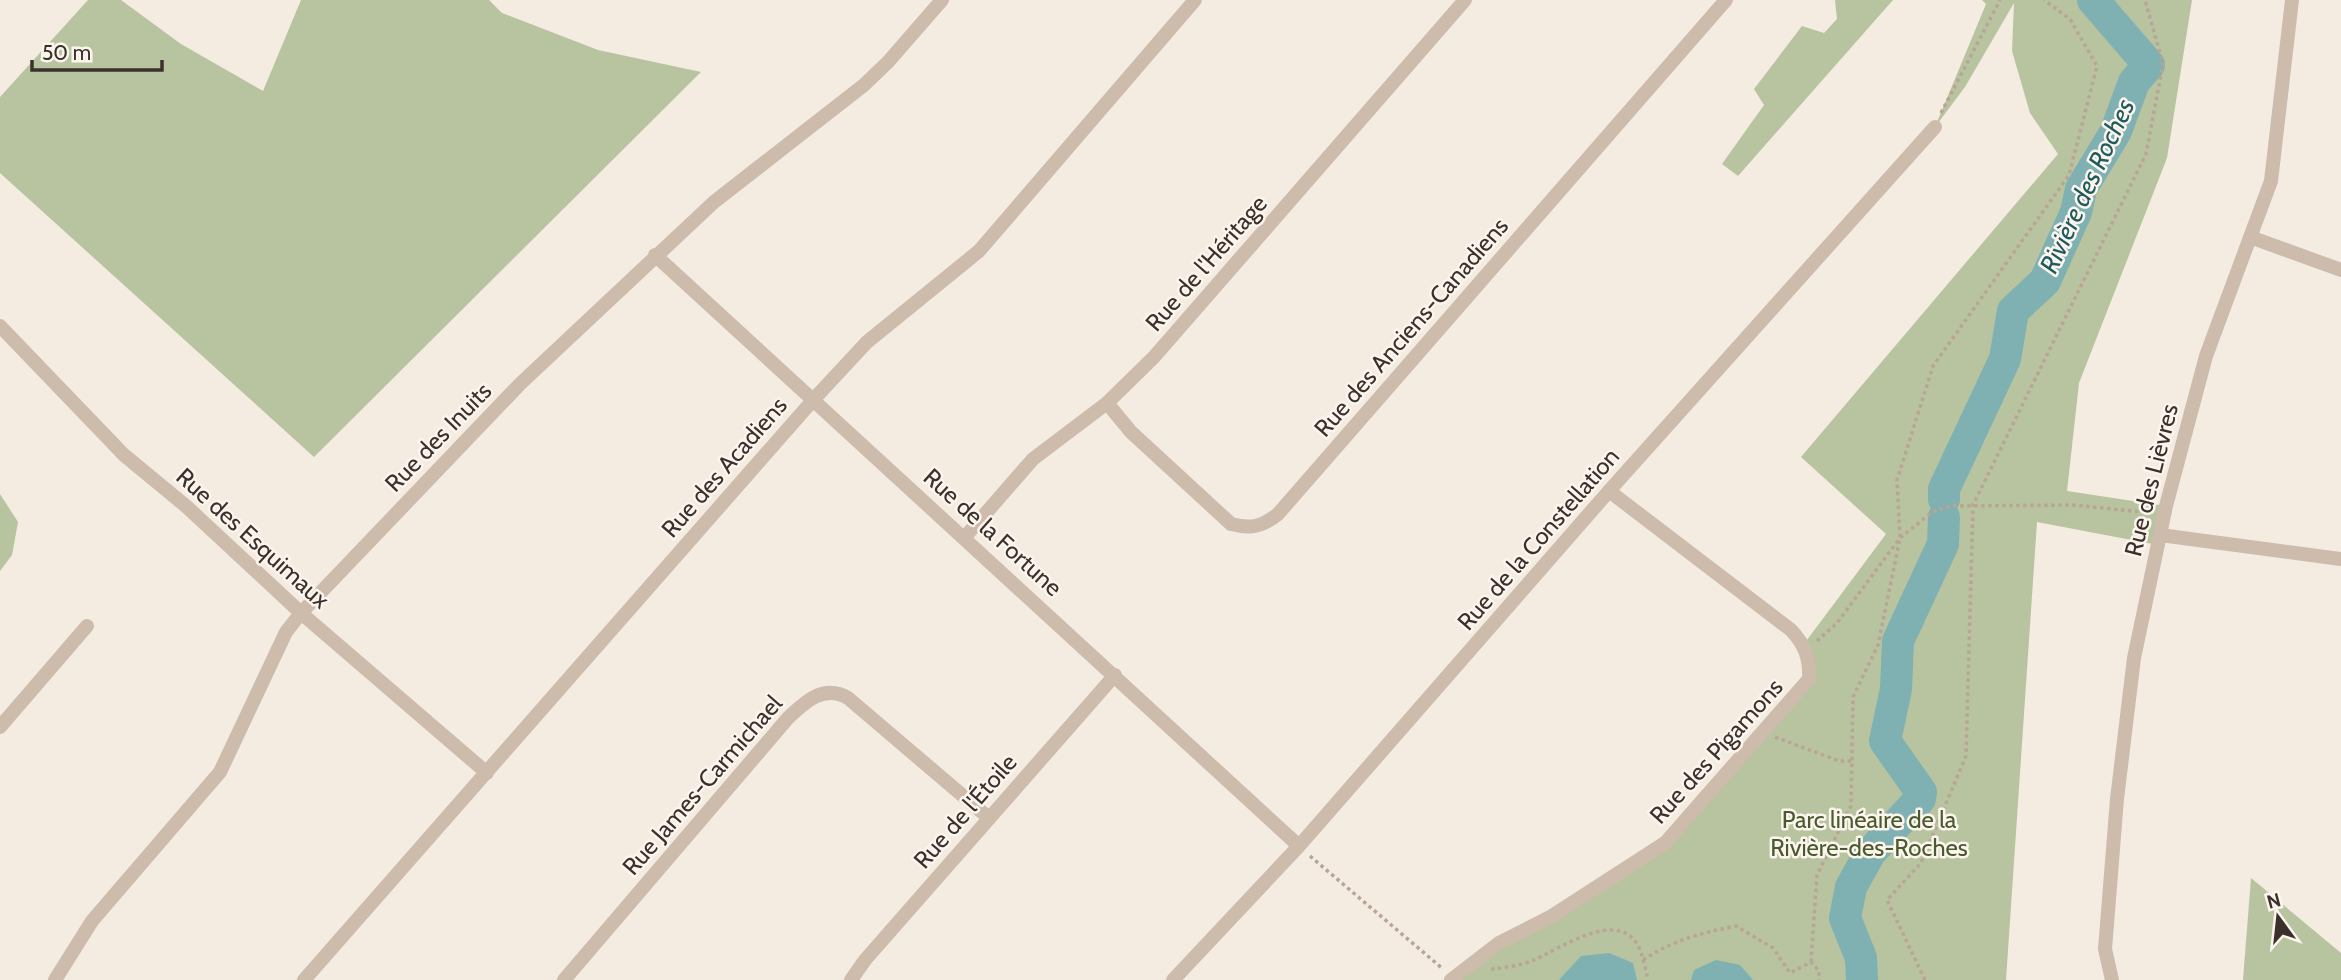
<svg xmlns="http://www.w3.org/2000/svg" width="2341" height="980" viewBox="0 0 2341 980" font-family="Cabin,sans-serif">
	<rect width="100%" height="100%" fill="#f4ebe1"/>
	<path fill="#b8c4a0" d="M88,0H121L181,44L263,91L301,0H489L502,13L598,50L701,72L314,457L0,173V97Z
		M1835,0H1893L1738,176L1722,164L1764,105L1754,89L1802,26L1824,33L1837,19Z
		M1982,0H2192L2167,158L2079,383L2067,491L2166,506L2158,545L2037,522L2006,980H1451L1665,843L1809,679L1804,644L1886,534L1801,457L2058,154L2030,113L2012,51L2014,3L1965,87L1935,127L1986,4Z
		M0,494L18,522L12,555L0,571Z
		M2251,878L2341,953V980H2243Z"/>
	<path fill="#7fb0b2" d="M1609,953L1633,963L1637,980H1559L1581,956Z
		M1716,960L1740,965L1753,980H1691L1694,970Z"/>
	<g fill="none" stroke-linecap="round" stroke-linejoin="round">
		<path stroke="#7fb0b2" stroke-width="32" d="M1944,499V489L2005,359L2013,311L2045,281L2076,212L2081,189L2116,131L2134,82L2149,65L2093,0
			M1862,980L1861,958L1845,918L1851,887L1870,853L1920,799L1921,792L1885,741L1896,689L1898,641L1943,544L1944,517"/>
		<path stroke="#b9a596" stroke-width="3.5" stroke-dasharray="3.5 3.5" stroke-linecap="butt" d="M1941,113L2000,0
			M1817,641L1837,623L1900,538L1932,512L1952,506L2073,505L2152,513
			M1775,737L1839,761H1853
			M1310,856L1443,969
			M1643,960C1673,940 1701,933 1736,926L1773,948L1790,973L1811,962L1819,971V980
			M1811,962L1817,875L1851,806L1853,697L1878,645L1900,538L1897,480L1933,366L2069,175L2097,66L2070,19L2044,0
			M1491,969C1505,968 1521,965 1534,960C1557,950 1616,909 1637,944C1643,954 1645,968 1648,980
			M1925,980L1887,900L1921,863L1966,756L1973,505L2146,154L2163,64L2145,0"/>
		<path stroke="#cdbbac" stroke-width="14" d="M2250,237L2341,270
			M655,255L1299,846
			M0,326L124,455L187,507L301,613L487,773
			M1107,403L1131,432L1231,524C1251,529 1262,527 1278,514L1726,0
			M2160,535L2341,559
			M965,537L1033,459L1107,403L1154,357L1465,0
			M0,727L87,626
			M55,980L92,921L220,772L286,632L301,613L520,384L714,202L864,85L888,62L942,0
			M304,980L814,399L867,342L979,251L1195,0
			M564,980L788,718C806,701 824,684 848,698L989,818
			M851,980L865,960L1115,675
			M1173,980L1299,846L1609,491L1935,127
			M1451,980L1499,943L1552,916L1665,843L1809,679C1810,658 1805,645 1791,630L1609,491
			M2112,980L2105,949L2117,799L2134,658L2166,506L2206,356L2271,181L2292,0"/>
	</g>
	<g text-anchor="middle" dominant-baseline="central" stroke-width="5" stroke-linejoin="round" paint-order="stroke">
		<g font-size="24" fill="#3b302b" stroke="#fbf5ee">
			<text transform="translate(1206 263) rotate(-49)">Rue de l'Héritage</text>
			<text transform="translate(1411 327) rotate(-49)">Rue des Anciens-Canadiens</text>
			<text transform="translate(438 437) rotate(-46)">Rue des Inuits</text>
			<text transform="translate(724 467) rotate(-49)">Rue des Acadiens</text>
			<text transform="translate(2151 480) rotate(-76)">Rue des Lièvres</text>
			<text transform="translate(993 532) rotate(42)">Rue de la Fortune</text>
			<text transform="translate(253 538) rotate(42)">Rue des Esquimaux</text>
			<text transform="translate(1538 539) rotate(-49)">Rue de la Constellation</text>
			<text transform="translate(1716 751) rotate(-48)">Rue des Pigamons</text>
			<text transform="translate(702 785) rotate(-49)">Rue James-Carmichael</text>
			<text transform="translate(965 811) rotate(-49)">Rue de l'Étoile</text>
		</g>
		<g font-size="24" fill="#4a5a2e" stroke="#fbf5ee">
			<text x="1869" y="819">Parc linéaire de la<tspan x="1869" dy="28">Rivière-des-Roches</tspan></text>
		</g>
		<g font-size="26" font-style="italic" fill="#1f5a5e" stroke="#fbf5ee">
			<text transform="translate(2087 186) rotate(-65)">Rivière des Roches</text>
		</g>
	</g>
	<g transform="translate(2278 917) rotate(345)" stroke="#fbf5ee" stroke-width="5" paint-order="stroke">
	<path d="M0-5L12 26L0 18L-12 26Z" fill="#3b302b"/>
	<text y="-10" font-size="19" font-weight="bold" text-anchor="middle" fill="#3b302b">N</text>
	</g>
	<path d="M32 60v10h130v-10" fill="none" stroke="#3b302b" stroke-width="3.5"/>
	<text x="42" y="60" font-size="21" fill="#3b302b" stroke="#fbf5ee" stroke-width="5" paint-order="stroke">50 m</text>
</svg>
